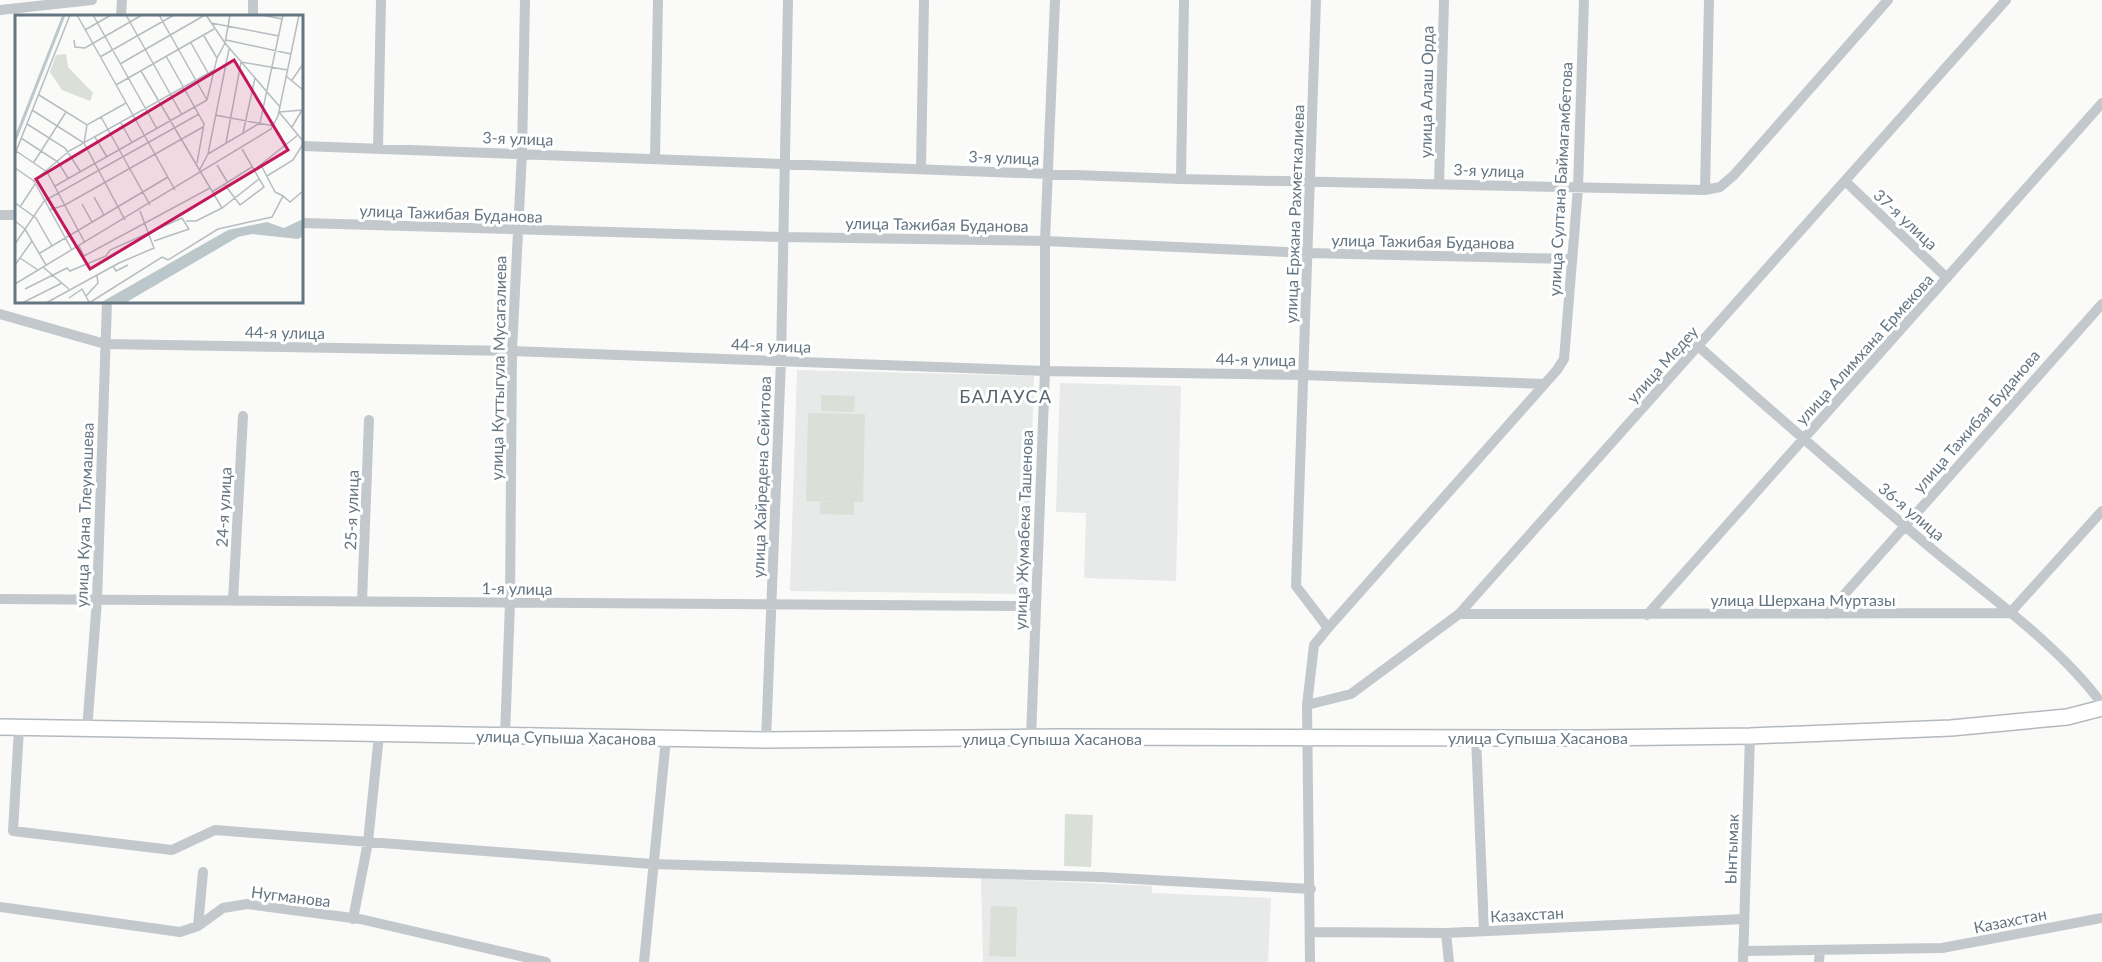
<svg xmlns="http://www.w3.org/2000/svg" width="2102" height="962" viewBox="0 0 2102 962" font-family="Lato,sans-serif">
	<rect width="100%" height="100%" fill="#fafaf8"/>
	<path fill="#e8e9e9" d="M797,370L1034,376L1027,594L790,591Z
		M1060,383L1181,386L1176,581L1084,578L1086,513L1056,512Z
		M981,878L1152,886V893L1271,898L1268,962H983Z"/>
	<path fill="#dadfd7" d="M821,395L855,396L854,412L821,411Z
		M808,413L865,414L863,502H854V515L820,514V502H846L806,501Z
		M1065,814L1093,815L1091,867L1064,866Z
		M991,906L1017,907L1016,957L989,956Z"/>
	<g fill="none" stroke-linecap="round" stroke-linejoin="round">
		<defs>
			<path id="secondary" d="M0,727L766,740L1056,737L1590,738L1750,736L1951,728L2067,717L2102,708"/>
		</defs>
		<use href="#secondary" stroke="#b3babf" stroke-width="18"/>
		<path stroke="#c3c8cc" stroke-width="10" d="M0,10L92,0
			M121,16L122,0
			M253,16V0
			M302,146L1181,179L1705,190L1720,187L1734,175L1888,0
			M378,148L381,0
			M655,158L658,0
			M921,169L924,0
			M1181,179L1184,0
			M1845,181L1947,278
			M1439,184L1444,0
			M1705,190L1709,0
			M0,215H16
			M302,223L783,237L1045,241L1308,253L1572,259
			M0,314L105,344L512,351L1045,371L1303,375L1544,384
			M1698,346C1777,416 1857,486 1938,554C1992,598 2061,648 2102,704
			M0,599L1034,606
			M233,601L243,416
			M362,601L369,420
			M1459,614L2010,613L2102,511
			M1827,614L2102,304
			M1647,615L2102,103
			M1328,628L1557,370L1564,359L1578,188L1584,0
			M1307,705L1351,694L1459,614L2006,0
			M19,728L13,831L172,850L215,830L652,864L1100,877L1311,889
			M87,730L97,600L107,302
			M505,736L510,603L512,351L522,153L525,0
			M1476,737L1484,931
			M1031,738L1045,371V241L1055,0
			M766,740L781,360L788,0
			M0,907L180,932L198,926L223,908L247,904L360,919L546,962
			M353,919L368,842L379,735
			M198,926L203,872
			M1310,932L1446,933L1744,919
			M1446,933L1449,962
			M1743,951L1942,948L2102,918
			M644,962L666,739
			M1310,962L1307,705L1314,645L1328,628L1296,586L1316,0
			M1743,962L1750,736
			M1819,962L1820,950"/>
		<use href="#secondary" stroke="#fff" stroke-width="15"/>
	</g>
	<g text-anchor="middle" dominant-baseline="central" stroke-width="6" stroke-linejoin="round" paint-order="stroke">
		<g font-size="16" fill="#657683" stroke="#fff">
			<text transform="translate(1426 92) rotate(-89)">улица Алаш Орда</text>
			<text transform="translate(518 138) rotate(2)">3-я улица</text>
			<text transform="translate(1004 157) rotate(2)">3-я улица</text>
			<text transform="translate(1489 170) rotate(2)">3-я улица</text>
			<text transform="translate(1560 179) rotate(-87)">улица Султана Баймагамбетова</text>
			<text transform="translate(451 213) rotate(2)">улица Тажибая Буданова</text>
			<text transform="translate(1294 214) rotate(-88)">улица Ержана Рахметкалиева</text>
			<text transform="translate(1906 219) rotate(43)">37-я улица</text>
			<text transform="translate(937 224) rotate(1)">улица Тажибая Буданова</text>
			<text transform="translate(1423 241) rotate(1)">улица Тажибая Буданова</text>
			<text transform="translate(285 332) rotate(1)">44-я улица</text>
			<text transform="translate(771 345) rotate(2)">44-я улица</text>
			<text transform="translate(1864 349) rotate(-48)">улица Алимхана Ермекова</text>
			<text transform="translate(1256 359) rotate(1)">44-я улица</text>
			<text transform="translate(1662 364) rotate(-48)">улица Медеу</text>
			<text transform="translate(498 368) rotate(-89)">улица Куттыгула Мусагалиева</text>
			<text transform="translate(1976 421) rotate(-49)">улица Тажибая Буданова</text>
			<text transform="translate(761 477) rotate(-88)">улица Хайредена Сейитова</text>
			<text transform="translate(223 507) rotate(-87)">24-я улица</text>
			<text transform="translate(351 510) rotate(-88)">25-я улица</text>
			<text transform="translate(1912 511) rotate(40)">36-я улица</text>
			<text transform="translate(84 515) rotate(-88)">улица Куана Тлеумашева</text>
			<text transform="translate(1023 530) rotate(-88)">улица Жумабека Ташенова</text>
			<text transform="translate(517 588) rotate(1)">1-я улица</text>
			<text x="1803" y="599">улица Шерхана Муртазы</text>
			<text transform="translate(566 737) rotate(1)">улица Супыша Хасанова</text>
			<text x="1538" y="737">улица Супыша Хасанова</text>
			<text x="1052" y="738">улица Супыша Хасанова</text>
			<text transform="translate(1731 849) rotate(-88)">Ынтымак</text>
			<text transform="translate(291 896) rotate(7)">Нугманова</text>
			<text transform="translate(1527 914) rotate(-3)">Казахстан</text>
			<text transform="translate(2010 920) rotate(-11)">Казахстан</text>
		</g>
		<g font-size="18" letter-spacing="1.5" fill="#57646e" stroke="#fff">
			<text x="1006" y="396">БАЛАУСА</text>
		</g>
	</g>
	<g transform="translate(15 15)">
		<rect width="288" height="288" fill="#fafaf8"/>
		<path d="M51,39L53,52L78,78L75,86L47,75L35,57L41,40Z" fill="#dadfd7"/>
		<path d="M288,204V221L283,224L237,219L223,222L110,288H85L213,215L252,207L269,213Z" fill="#bbc7cb"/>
		<path fill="none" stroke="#bbc7cb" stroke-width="3" d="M0,125L49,0"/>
		<path fill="none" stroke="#b5bdc2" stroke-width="1.5" d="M62,0L160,175M78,0L142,114M111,0L167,100M144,0L192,85M191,0L210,28L202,43L192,85M215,0L210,28L265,92M247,0L267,4M196,8L264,21M70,15L96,0M189,21L202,43M59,25L60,32L70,33L127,0M211,25L276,39M176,28L193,58M151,41L189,109L182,148M85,42L159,0M105,49L190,0M126,56L207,193M271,61L288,75M277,65L288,49M101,70L199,14M24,80L72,110L111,88M17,95L69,128L110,205M264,97L288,126M264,97L288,95M200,100L259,111M86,102L135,190M106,108L117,128M12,109L50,133L65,156M277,112L287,95M228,118L240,63M80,122L92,142M6,123L43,147L53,163M69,128L72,110M211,128L226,47L273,55M1,136L32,157L70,228M0,139L55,0M193,139L245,108L268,0M19,147L51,97M202,150L213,168M246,150L260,177L268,181M0,153L19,166L57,235M239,155L283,120M184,156L193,139L214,34M252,161L278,145L288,129M19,166L54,136L199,55M210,170L225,190L249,172L227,134M40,171L192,85M197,177L237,152M79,182L89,200M0,188L21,203L37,231M67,189L77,207M5,192L20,169M34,195L50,190L188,112M0,206L10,214L31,250M171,206H181L207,193L244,164M0,229L29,186L184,99M64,231L69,241L195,173M25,238L153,162M5,243L23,255M0,250L17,226M98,251L101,256L113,250M28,252L54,274M0,269L256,114L263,101L284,0M10,274L52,253L55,256L91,241L95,235L167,203L174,214L139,226M71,281L83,268L82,260M54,283L67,274L74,287M7,288L47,268M31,288L104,248L139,233L125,196M74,288L147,242L153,245L203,214L257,202L268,181L275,187L288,176"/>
		<path fill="#c2185b" fill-opacity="0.15" stroke="#c2185b" stroke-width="3" d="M219,45L273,135L75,254L21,164Z"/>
		<rect width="288" height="288" fill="none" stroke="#657683" stroke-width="3"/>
	</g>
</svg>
